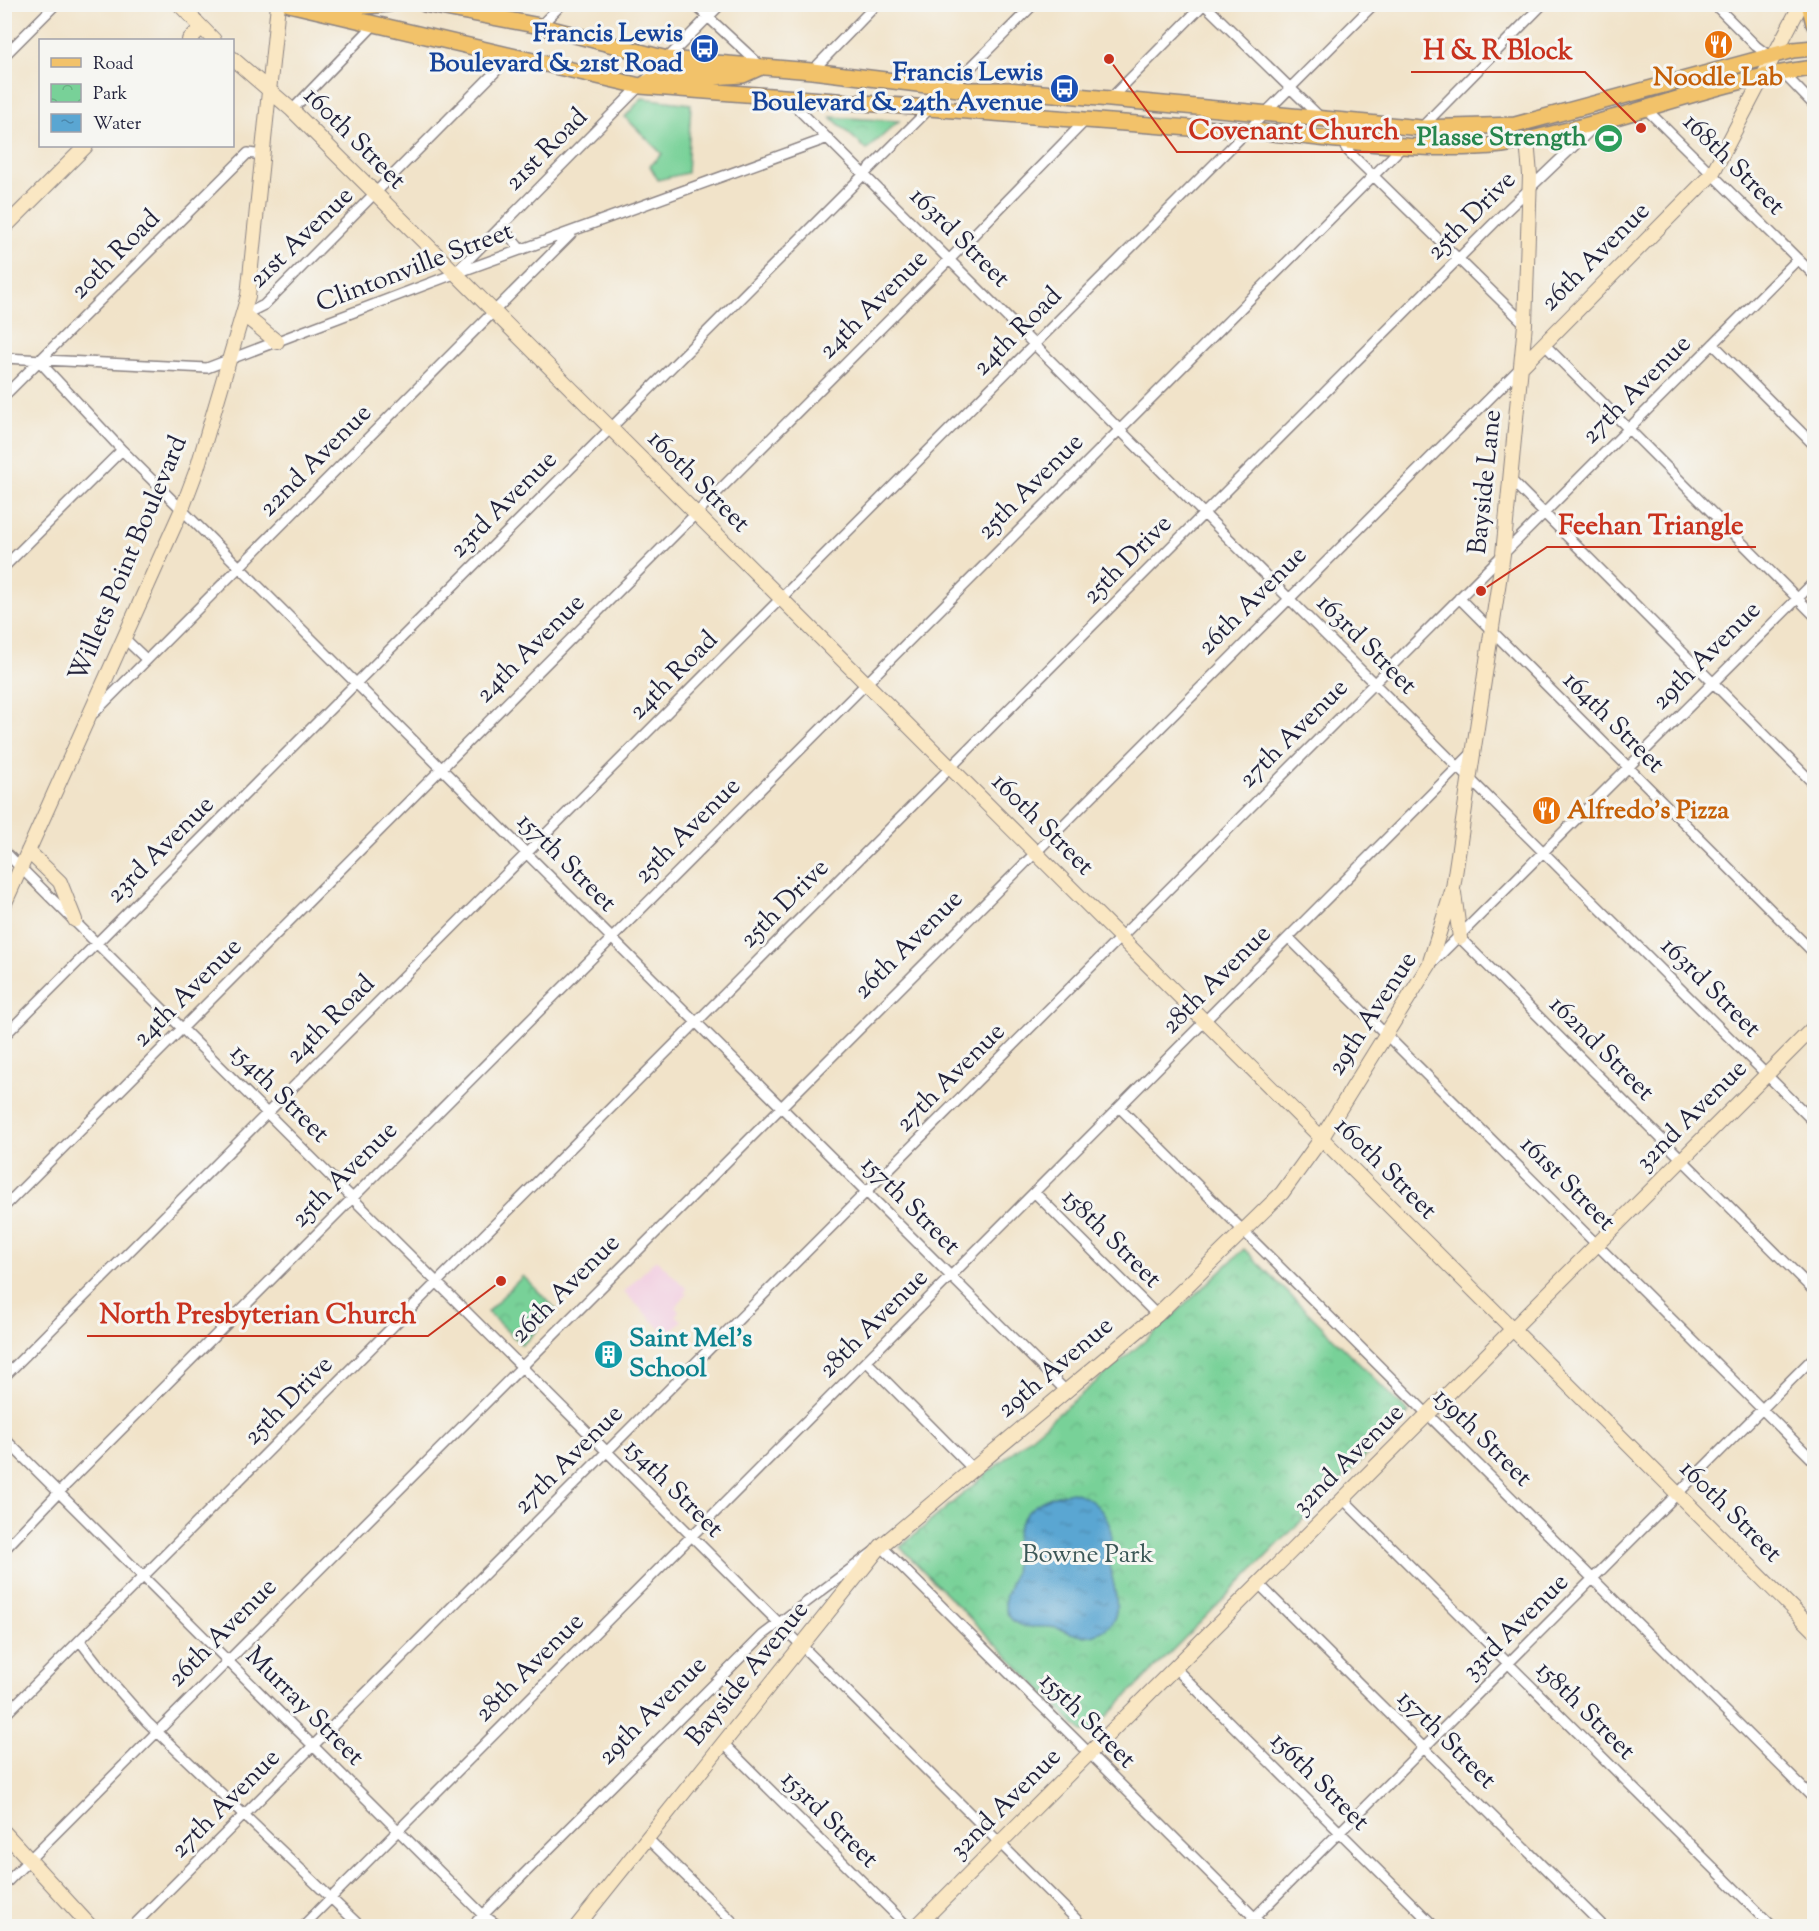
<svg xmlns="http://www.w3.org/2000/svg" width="1819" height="1931" viewBox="0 0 1819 1931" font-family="'Sorts Mill Goudy',serif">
	<defs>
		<pattern id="park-crowns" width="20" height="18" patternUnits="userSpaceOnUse" patternTransform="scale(1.5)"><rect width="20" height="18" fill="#78d198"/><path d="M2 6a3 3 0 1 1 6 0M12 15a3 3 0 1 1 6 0" fill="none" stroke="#68b384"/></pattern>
		<pattern id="water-ripples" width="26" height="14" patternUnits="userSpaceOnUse" patternTransform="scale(1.5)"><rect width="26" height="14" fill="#5aa6d2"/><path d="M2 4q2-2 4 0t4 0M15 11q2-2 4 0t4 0" fill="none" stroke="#4a87ac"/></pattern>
	</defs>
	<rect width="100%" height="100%" fill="#f6f6f2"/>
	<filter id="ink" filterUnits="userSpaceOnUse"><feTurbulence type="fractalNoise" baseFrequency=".0167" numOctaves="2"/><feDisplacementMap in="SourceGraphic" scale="12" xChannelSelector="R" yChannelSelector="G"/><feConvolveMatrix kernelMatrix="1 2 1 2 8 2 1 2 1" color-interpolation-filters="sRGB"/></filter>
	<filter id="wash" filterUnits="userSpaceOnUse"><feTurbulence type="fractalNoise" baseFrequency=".008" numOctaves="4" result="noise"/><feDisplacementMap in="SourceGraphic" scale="24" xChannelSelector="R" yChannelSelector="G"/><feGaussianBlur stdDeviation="1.35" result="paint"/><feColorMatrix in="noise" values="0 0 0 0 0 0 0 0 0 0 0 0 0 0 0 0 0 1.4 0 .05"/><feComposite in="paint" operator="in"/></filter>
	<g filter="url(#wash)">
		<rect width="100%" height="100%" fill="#f1e3c9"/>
		<path fill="#f2cfe1" d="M656,1259L687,1289L684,1292L687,1294L675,1307L679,1311L676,1315L682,1321L667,1335L624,1292Z"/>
		<path fill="#78d198" stroke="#4d7a6a" stroke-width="1.5" d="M642,98L691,104L687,173L658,180L650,166L662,154L625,117Z"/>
		<path fill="url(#park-crowns)" stroke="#4d7a6a" stroke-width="1.5" d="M831,117L899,121L867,150Z
			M1244,1249L1409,1413L1092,1731L1082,1732L900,1547L1160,1328Z
			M523,1276L557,1310L522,1345L487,1312Z"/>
		<path fill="url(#water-ripples)" stroke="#3e6486" stroke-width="1.5" d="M1072,1492C1090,1496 1108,1512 1111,1532C1112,1542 1107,1552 1109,1563C1113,1587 1130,1623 1095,1634C1078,1640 1067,1629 1051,1627C1036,1625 1020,1632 1009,1616C999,1600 1010,1589 1014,1573C1016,1561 1014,1549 1016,1537C1021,1507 1045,1496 1072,1492Z"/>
	</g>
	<g filter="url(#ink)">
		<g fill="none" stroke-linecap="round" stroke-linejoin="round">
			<defs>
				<path id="street" d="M694,4L762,67
					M1714,4L1756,46L1772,58
					M540,26L562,4
					M4,56L56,4
					M812,71L877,4
					M1781,71L1814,105
					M786,97L1814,1122
					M1110,99L1204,4L1322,119
					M292,110L374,25
					M1647,110L1814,275
					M1421,128L1543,4
					M1341,139L1347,150L1525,324
					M501,226L521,250
					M456,272L721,4
					M244,315L264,305L511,56
					M1543,343L1814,615
					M1713,344L1814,445
					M4,358L207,368L454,274L828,138
					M39,361L122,450L1066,1391
					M4,396L248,153L262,155
					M1511,480L1814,784
					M4,567L122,450
					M1459,598L1814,953
					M124,638L147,660
					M94,713L571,234
					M4,851L1083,1926
					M1289,938L1814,1461
					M1460,938L1814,1291
					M1431,964L1814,582
					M4,1036L1034,4
					M1120,1108L1814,1799
					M1035,1193L1157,1315
					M4,1207L950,259L1086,120
					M867,1362L973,1469
					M4,1377L1374,4
					M4,1438L483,1915L499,1926
					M1343,1499L1772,1926
					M4,1550L67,1484L1404,145
					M1259,1584L1603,1926
					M80,1641L111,1681L147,1722L360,1926
					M1175,1668L1434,1926
					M4,1716L1504,213L1596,125
					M722,1742L907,1926
					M647,1838L737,1926
					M4,1885L1521,367
					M133,1926L1798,259
					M303,1926L1474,751
					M472,1926L763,1635L881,1546L1263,1926
					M1246,1926L1814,1357"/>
				<path id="secondary" d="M179,4L214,40
					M189,40L201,28
					M232,58L292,110L1814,1630
					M4,228L86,146
					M244,315L277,342
					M1522,366L1712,174L1801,4
					M28,851L60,882L75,920
					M1454,893L1460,938
					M4,905L182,509L197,469L248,296L278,4
					M4,1832L90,1926
					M577,1926L881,1546L1157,1315L1282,1193L1321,1139L1429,965L1453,888L1503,554L1525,324L1530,175L1527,140
					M917,1926L1814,1027"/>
				<path id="primary" d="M289,4L640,86L1190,128C1294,129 1399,156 1502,145C1523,142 1544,136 1564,131C1648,111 1729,78 1814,68
					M336,4L353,7L389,4
					M424,4L540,26L667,59L812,71L967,90H1009L1110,99L1421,128L1515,125L1793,50L1814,48
					M1809,4L1814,24
					M643,85L663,74L711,77L743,75L761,67"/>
			</defs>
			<use href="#street" stroke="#8a8282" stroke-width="12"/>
			<use href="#secondary" stroke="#8a8282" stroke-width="16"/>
			<use href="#primary" stroke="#8a8282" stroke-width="18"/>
			<use href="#street" stroke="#fff" stroke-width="9"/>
			<use href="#secondary" stroke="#fae7c3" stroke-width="14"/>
			<use href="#primary" stroke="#f2c26a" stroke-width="15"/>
		</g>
	</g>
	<defs>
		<symbol id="restaurant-disc" viewBox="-11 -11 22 22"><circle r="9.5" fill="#e8710a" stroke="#f6f6f2"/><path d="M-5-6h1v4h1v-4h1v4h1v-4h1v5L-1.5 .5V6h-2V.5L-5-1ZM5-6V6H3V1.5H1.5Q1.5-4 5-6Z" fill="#fff"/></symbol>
		<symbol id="bus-disc" viewBox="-11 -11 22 22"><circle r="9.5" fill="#1a4fb4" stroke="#f6f6f2"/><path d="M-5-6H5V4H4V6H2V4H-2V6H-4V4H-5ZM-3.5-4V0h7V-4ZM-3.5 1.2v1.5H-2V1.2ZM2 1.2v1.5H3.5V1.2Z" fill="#fff"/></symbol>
		<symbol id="stadium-disc" viewBox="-11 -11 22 22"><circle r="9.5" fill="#2e9e5b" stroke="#f6f6f2"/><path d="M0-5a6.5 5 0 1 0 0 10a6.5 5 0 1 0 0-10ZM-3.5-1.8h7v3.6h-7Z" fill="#fff"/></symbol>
		<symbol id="building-disc" viewBox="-11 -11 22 22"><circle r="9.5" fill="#0f9aa8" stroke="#f6f6f2"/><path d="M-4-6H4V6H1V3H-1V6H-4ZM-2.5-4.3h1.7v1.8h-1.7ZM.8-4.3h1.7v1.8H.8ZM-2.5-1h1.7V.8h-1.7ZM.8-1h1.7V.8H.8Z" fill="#fff"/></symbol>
	</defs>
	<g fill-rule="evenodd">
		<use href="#restaurant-disc" x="1702" y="28" width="33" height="33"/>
		<use href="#bus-disc" x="688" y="32" width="33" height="33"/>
		<use href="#bus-disc" x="1048" y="72" width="33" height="33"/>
		<use href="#stadium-disc" x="1592" y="122" width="33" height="33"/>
		<use href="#restaurant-disc" x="1530" y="794" width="33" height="33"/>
		<use href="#building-disc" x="592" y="1338" width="33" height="33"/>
	</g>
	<g text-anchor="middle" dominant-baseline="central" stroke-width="6" stroke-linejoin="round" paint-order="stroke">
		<g font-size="26" font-weight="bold" fill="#164399" stroke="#f6f6f2" text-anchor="end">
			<text x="683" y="34">Francis Lewis<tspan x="683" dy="30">Boulevard &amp; 21st Road</tspan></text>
			<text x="1043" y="73">Francis Lewis<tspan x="1043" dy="30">Boulevard &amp; 24th Avenue</tspan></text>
		</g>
		<g font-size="26" font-weight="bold" fill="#c56008" stroke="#f6f6f2">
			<text x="1718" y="78">Noodle Lab</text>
			<text x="1567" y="811" text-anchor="start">Alfredo's Pizza</text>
		</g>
		<g font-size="26" font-weight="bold" fill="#27864d" stroke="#f6f6f2" text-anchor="end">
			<text x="1587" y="138">Plasse Strength</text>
		</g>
		<g font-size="26" fill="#22223b" stroke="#f6f6f2">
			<text transform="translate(354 139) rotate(45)">160th Street</text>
			<text transform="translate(547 150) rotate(-45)">21st Road</text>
			<text transform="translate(1733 165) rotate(45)">168th Street</text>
			<text transform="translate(1472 216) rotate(-45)">25th Drive</text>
			<text transform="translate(302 238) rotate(-44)">21st Avenue</text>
			<text transform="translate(959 238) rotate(45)">163rd Street</text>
			<text transform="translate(116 255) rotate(-45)">20th Road</text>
			<text transform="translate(1596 257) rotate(-45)">26th Avenue</text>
			<text transform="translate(415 268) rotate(-21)">Clintonville Street</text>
			<text transform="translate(874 305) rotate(-45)">24th Avenue</text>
			<text transform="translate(1018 332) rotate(-45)">24th Road</text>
			<text transform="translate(1637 390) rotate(-45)">27th Avenue</text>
			<text transform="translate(316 461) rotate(-45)">22nd Avenue</text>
			<text transform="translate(698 482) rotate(45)">160th Street</text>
			<text transform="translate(1486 482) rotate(-84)">Bayside Lane</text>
			<text transform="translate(1031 487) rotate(-45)">25th Avenue</text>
			<text transform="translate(504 505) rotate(-45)">23rd Avenue</text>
			<text transform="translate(129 559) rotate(-67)">Willets Point Boulevard</text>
			<text transform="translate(1128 560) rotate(-45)">25th Drive</text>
			<text transform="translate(1253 601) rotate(-45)">26th Avenue</text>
			<text transform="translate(1366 645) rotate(45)">163rd Street</text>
			<text transform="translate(531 649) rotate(-45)">24th Avenue</text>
			<text transform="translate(1707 656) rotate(-45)">29th Avenue</text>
			<text transform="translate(674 676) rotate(-45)">24th Road</text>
			<text transform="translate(1613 723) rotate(45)">164th Street</text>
			<text transform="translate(1294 734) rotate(-45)">27th Avenue</text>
			<text transform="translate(1042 825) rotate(45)">160th Street</text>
			<text transform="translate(688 831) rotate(-45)">25th Avenue</text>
			<text transform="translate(161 850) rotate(-45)">23rd Avenue</text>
			<text transform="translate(566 863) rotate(45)">157th Street</text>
			<text transform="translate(785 904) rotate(-45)">25th Drive</text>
			<text transform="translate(909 945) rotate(-45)">26th Avenue</text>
			<text transform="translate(1217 980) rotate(-45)">28th Avenue</text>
			<text transform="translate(1710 988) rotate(45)">163rd Street</text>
			<text transform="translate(188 993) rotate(-45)">24th Avenue</text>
			<text transform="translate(1373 1014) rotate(-57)">29th Avenue</text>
			<text transform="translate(331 1020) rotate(-45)">24th Road</text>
			<text transform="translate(1601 1049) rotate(45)">162nd Street</text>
			<text transform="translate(951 1078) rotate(-45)">27th Avenue</text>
			<text transform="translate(279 1094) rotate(45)">154th Street</text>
			<text transform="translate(1692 1116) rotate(-45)">32nd Avenue</text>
			<text transform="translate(1385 1169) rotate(45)">160th Street</text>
			<text transform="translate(345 1175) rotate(-45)">25th Avenue</text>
			<text transform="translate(1567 1184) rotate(45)">161st Street</text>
			<text transform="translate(910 1206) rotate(45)">157th Street</text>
			<text transform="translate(1111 1239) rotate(45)">158th Street</text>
			<text transform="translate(566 1289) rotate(-45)">26th Avenue</text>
			<text transform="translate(874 1324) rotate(-45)">28th Avenue</text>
			<text transform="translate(1056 1368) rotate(-40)">29th Avenue</text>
			<text transform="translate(289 1401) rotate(-45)">25th Drive</text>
			<text transform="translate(1482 1438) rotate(45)">159th Street</text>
			<text transform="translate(569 1460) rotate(-45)">27th Avenue</text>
			<text transform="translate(1349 1460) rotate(-45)">32nd Avenue</text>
			<text transform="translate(673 1489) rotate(45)">154th Street</text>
			<text transform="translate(1730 1512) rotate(45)">160th Street</text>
			<text transform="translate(1516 1627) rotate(-45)">33rd Avenue</text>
			<text transform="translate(223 1633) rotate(-45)">26th Avenue</text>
			<text transform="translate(530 1668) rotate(-45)">28th Avenue</text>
			<text transform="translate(748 1674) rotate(-51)">Bayside Avenue</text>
			<text transform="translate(304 1707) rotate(45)">Murray Street</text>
			<text transform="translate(653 1711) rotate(-45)">29th Avenue</text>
			<text transform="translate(1585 1711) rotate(45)">158th Street</text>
			<text transform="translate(1087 1721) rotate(45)">155th Street</text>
			<text transform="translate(1446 1740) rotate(45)">157th Street</text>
			<text transform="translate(1319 1782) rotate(45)">156th Street</text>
			<text transform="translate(226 1804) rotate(-45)">27th Avenue</text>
			<text transform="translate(1006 1804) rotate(-45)">32nd Avenue</text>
			<text transform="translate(829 1820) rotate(45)">153rd Street</text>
		</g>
		<g font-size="26" font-weight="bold" fill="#0d838f" stroke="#f6f6f2" text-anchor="start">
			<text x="629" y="1339">Saint Mel's<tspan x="629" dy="30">School</tspan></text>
		</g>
		<g font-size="26" fill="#3c5757" stroke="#f6f6f2">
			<text x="1088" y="1555">Bowne Park</text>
		</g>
	</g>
	<path fill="none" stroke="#c8321e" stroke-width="2" d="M1641 128L1585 72H1411M1109 59L1177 152H1412M1481 591L1547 547H1756M501 1281L428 1336H87"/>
	<g fill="#c8321e" stroke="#f6f6f2" stroke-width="2">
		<circle cx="1641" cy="128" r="6"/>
		<circle cx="1109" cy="59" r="6"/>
		<circle cx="1481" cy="591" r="6"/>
		<circle cx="501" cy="1281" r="6"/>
	</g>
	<g font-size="27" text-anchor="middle" font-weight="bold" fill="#c8321e" stroke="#f6f6f2" stroke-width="6" stroke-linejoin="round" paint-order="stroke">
		<text x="1498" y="59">H &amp; R Block</text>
		<text x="1294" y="139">Covenant Church</text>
		<text x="1651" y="534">Feehan Triangle</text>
		<text x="258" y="1323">North Presbyterian Church</text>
	</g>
	<rect width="1819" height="1931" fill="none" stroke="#f6f6f2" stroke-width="24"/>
	<rect x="39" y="39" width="195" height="108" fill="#f6f6f2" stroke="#a1a1a9" stroke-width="1.5"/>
	<rect x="51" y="58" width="30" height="9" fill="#f2c26a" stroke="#a1a1a9" stroke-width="1.5"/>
	<text x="93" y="69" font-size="18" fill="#22223b">Road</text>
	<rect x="51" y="84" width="30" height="18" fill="url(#park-crowns)" stroke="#a1a1a9" stroke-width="1.5"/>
	<text x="93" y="99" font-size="18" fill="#22223b">Park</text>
	<rect x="51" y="114" width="30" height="18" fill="url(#water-ripples)" stroke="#a1a1a9" stroke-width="1.5"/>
	<text x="93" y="129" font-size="18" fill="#22223b">Water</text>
</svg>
